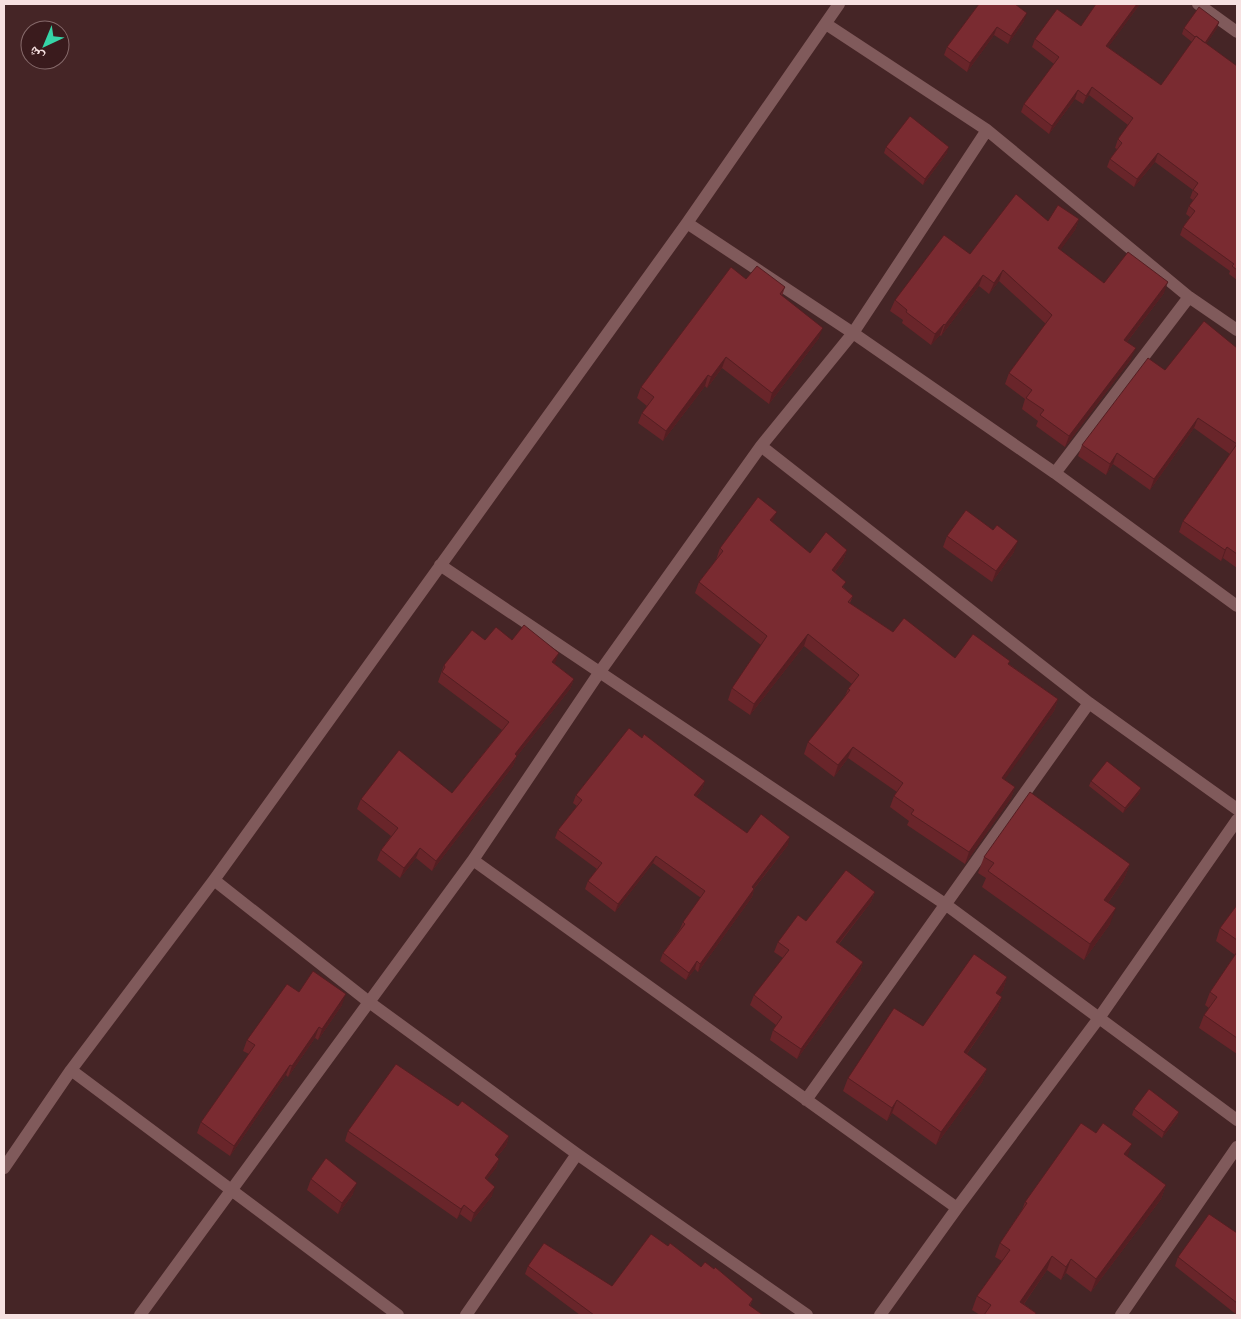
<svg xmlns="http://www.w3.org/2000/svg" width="1241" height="1319" viewBox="0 0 1241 1319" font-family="Literata,'Noto Naskh Arabic',serif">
	<rect width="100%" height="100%" fill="#452526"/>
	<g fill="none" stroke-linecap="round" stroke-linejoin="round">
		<path stroke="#805a5b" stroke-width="12" d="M1198,4L1237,32
			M826,24L987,130L1189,297L1237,330
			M687,223L853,333L1055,473L1237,606
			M761,446L1089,703L1237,809
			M1055,473L1189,297
			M440,565L945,904L1237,1120
			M473,860L957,1208
			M214,880L369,1002L577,1154L807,1315
			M71,1070L398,1315
			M806,1100L1089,703
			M4,1168L71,1070L214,880L687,223L839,4
			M140,1315L473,860L599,673L761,446L853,333L987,130
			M466,1315L577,1154
			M880,1315L957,1208L1099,1018L1237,820
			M1121,1315L1237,1147"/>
	</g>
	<path fill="#69252a" d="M979,4L1024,21L1008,44L994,35L967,72L944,55L947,47Z
		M1096,4H1140L1108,47L1161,85L1192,42L1182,34L1184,28L1219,22L1217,28L1206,44L1237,66V280L1229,274L1230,271L1180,235L1183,227L1190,217L1186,214L1189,206L1193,200L1190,198L1193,190L1155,162L1134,187L1107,167L1110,159L1117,149L1115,148L1118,139L1128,125L1089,95L1083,104L1075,99L1049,134L1021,112L1024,104L1054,64L1032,47L1035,39L1081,26Z
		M886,147L947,153L923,185L884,153Z
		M1079,219L1075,230L1060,250L1104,283L1164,293L1127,342L1131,359L1065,447L1036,426L1038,421L1022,409L1025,399L1005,384L1009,373L1046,324L999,281L989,294L979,286L941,336L940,335L931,345L902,323L903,320L890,311L895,300L970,254L1048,221Z
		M746,279L785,287L782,296L819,338L769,404L722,368L707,388L705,386L663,441L638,423L642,413L647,406L637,398L641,387Z
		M1237,348V568L1223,558L1221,561L1179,532L1183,521L1230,454L1194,428L1150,490L1113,464L1106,475L1078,456L1082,445L1165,370Z
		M773,523L810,553L847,550L843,561L835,572L844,588L853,596L850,603L893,632L955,658L1009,664L1058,699L1054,711L1004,779L1015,787L1011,798L965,864L907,825L909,821L890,807L894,796L897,792L848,758L834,777L804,754L808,742L844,698L848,689L852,684L804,646L750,715L728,700L732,688L761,645L695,593L699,582L716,560L720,548Z
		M947,536L1014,552L992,582L943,547Z
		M512,640L555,664L574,679L570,689L517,756L513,766L432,871L416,858L400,878L377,860L381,850L391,836L357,809L361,799L452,793L502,730L438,682L444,665Z
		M642,738L705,781L702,789L696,797L747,833L788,845L754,889L752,897L698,972L695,969L686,980L660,961L663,953L680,929L683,922L701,898L653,863L615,912L585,889L588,881L597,869L555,838L558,830L577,806L573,803L576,795Z
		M1091,781L1141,788L1139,794L1123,813L1089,786Z
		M984,857L1130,864L1124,879L1108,903L1110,924L1084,960L982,887L986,878L978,873Z
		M875,892L871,902L839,944L863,962L860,972L797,1059L770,1040L773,1030L776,1025L750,1005L754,995L783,958L774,952L778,942L806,921Z
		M1237,905V1054L1199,1028L1204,1015L1209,1008L1205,1005L1210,992L1235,955L1216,941L1220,928Z
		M1007,977L1003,990L999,995L1002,997L997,1010L967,1054L987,1069L982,1082L936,1145L892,1113L887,1121L843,1091L848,1078L923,1026Z
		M299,992L342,1005L318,1040L315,1038L288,1077L286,1075L230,1156L197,1133L201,1122L249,1054L243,1051L247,1040Z
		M458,1106L509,1136L506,1146L497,1157L499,1159L496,1168L487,1179L492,1196L471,1222L460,1214L457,1219L345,1141L348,1131Z
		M1134,1109L1179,1112L1177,1118L1162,1138L1132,1115Z
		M1127,1157L1166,1185L1161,1199L1091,1292L1066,1273L1061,1280L1047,1270L1024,1304L1036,1313L1035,1315H980L972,1310L977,1296L1002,1261L995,1257L1000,1243L1022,1210L1025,1202Z
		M311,1179L353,1194L338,1214L307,1190Z
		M1237,1233V1315L1175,1266L1178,1257Z
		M668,1246L753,1299L750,1306L763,1315H580L525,1274L528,1266L612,1286Z"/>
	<path fill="#551e22" d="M1137,4H1140L1103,54L1106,46Z
		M1027,13L1024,21L1008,44L1011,36Z
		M1219,22L1217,28L1202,50L1204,44Z
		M997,27L994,35L967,72L970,63Z
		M1092,87L1089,95L1083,104L1086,96Z
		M1078,90L1075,99L1049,134L1052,126Z
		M949,147L947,153L923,185L925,179Z
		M1158,153L1155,162L1134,187L1137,179Z
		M1079,219L1075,230L1054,259L1058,248Z
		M1003,270L999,281L989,294L994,283Z
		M983,275L979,286L941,336L945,325Z
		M1168,282L1164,293L1120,351L1124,340Z
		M944,324L940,335L931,345L935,334Z
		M823,328L819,338L769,404L772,393Z
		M1136,348L1131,359L1065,447L1069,436Z
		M726,357L722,368L707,388L711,377Z
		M708,375L705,386L663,441L666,431Z
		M1198,418L1194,428L1150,490L1154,479Z
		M1117,453L1113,464L1106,475L1110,464Z
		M777,512L772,523L770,520Z
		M1018,541L1014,552L992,582L996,571Z
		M1227,547L1223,558L1221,561L1225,550Z
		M847,550L843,561L828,581L832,570Z
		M808,634L804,646L750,715L754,704Z
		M559,653L555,663L552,662Z
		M574,679L570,689L517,756L513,766L432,871L436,861L515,754Z
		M1058,699L1054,711L998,789L1002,778Z
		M853,747L848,758L834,777L838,765Z
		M705,781L702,789L691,803L694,795Z
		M1015,787L1011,798L965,864L969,852Z
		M1141,788L1139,794L1123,813L1125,808Z
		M790,837L788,845L749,895L752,887Z
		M420,848L416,858L400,878L404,868Z
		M656,856L653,863L615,912L618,904Z
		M1130,864L1124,879L1099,916L1104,900Z
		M754,889L752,897L698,972L700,964Z
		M875,892L871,902L832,952L836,942Z
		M1116,908L1110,924L1084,960L1090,944Z
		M697,961L695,969L686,980L689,973Z
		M863,962L860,972L797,1059L801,1049Z
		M1007,977L1003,990L992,1006L996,993Z
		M346,994L342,1005L318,1040L322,1029Z
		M1002,997L997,1010L959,1065L964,1052Z
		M319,1027L315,1038L288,1077L292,1066Z
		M290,1065L286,1075L230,1156L234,1146Z
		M987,1069L982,1082L936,1145L941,1132Z
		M897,1100L892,1113L887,1121L892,1108Z
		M1179,1112L1177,1118L1162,1138L1164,1132Z
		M509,1136L506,1146L491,1164L495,1155Z
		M1132,1144L1127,1158L1124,1154Z
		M499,1159L496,1168L481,1187L485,1178Z
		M357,1183L353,1194L338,1214L342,1203Z
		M1166,1185L1161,1199L1091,1292L1096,1279Z
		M495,1187L492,1196L471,1222L474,1213Z
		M464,1205L460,1214L457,1219L461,1209Z
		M1052,1256L1047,1270L1016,1315L1020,1302Z
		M1071,1259L1066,1273L1061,1280L1066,1267Z"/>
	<path fill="#7a2b31" stroke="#551e22" d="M979,4H1015L1027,13L1011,36L997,27L970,63L947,47Z
		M1096,4H1137L1106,46L1161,85L1196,36L1237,66V270L1232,266L1234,264L1183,227L1195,211L1189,206L1198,194L1193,190L1198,183L1158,153L1137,179L1110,159L1122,143L1118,139L1133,118L1092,87L1086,96L1078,90L1052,126L1024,104L1059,57L1035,39L1057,9L1081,26Z
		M1199,7L1219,22L1205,43L1196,36L1195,37L1184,28Z
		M910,116L949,147L925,179L886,147Z
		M1016,194L1048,221L1058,205L1079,219L1058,248L1104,283L1128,252L1168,282L1124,340L1136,348L1069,436L1040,415L1044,410L1026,398L1032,390L1009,373L1052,315L1003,270L994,283L983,275L945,325L944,324L935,334L906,312L907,310L895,300L944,235L970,254Z
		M757,266L785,287L780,294L823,328L772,393L726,357L711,377L708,375L666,431L642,413L654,397L641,387L731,267L746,279Z
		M1204,321L1237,348V554L1227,547L1225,550L1183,521L1237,444L1198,418L1154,479L1117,453L1110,464L1082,445L1148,358L1165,370Z
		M758,497L777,512L770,520L810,553L826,532L847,550L832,570L846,582L842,587L853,596L848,602L893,632L904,618L955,658L973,634L1010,661L1008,664L1058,699L1002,778L1015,787L969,852L911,814L914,810L894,796L903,783L853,747L838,765L808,742L850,690L848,689L859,675L808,634L754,704L732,688L767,636L699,582L723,551L720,548Z
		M966,510L993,530L997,525L1018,541L996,571L947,536Z
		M524,625L559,653L552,662L574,679L515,754L517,756L436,861L420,848L404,868L381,850L398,828L361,799L399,750L452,793L509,722L442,672L445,667L444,665L472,630L485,640L496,627L512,640Z
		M629,728L642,738L644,734L705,781L694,795L747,833L761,814L790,837L752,887L754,889L700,964L697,961L689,973L663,953L685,924L683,922L705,891L656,856L618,904L588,881L602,863L558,830L582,800L576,795Z
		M1107,761L1141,788L1125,808L1091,781Z
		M1030,792L1130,864L1104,900L1116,908L1090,944L988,871L994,863L984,857Z
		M846,870L875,892L836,942L863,962L801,1049L773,1030L782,1017L754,995L789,950L778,942L798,915L806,921Z
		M1237,905V940L1220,928Z
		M1237,952V1038L1204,1015L1217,997L1210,992Z
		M974,954L1007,977L996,993L1002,997L964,1052L987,1069L941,1132L897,1100L892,1108L848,1078L894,1008L923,1026Z
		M313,971L346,994L322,1029L319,1027L292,1066L290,1065L234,1146L201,1122L255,1045L247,1040L287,984L299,992Z
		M396,1064L458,1106L462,1101L509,1136L495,1155L499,1159L485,1178L495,1187L474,1213L464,1205L461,1209L348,1131Z
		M1149,1089L1179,1112L1164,1132L1134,1109Z
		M1081,1123L1096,1133L1103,1123L1132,1144L1124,1154L1166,1185L1096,1279L1071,1259L1066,1267L1052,1256L1020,1302L1036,1313L1035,1315H984L991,1305L977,1296L1010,1250L1000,1243L1027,1203L1025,1202Z
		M326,1158L357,1183L342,1203L311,1179Z
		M1209,1214L1237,1233V1303L1178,1257Z
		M651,1234L668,1246L670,1243L701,1267L705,1262L714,1269L715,1267L753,1299L749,1305L763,1315H594L528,1266L544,1243L612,1286Z"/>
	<rect width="1241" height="1319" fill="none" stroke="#f7e1e1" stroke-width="10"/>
	<g transform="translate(45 45) rotate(224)"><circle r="24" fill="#3a1b1d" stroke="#866a6b"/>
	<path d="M0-4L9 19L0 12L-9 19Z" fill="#36d4a7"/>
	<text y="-8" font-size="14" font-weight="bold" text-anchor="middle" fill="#f7e1e1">ش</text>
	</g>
</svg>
